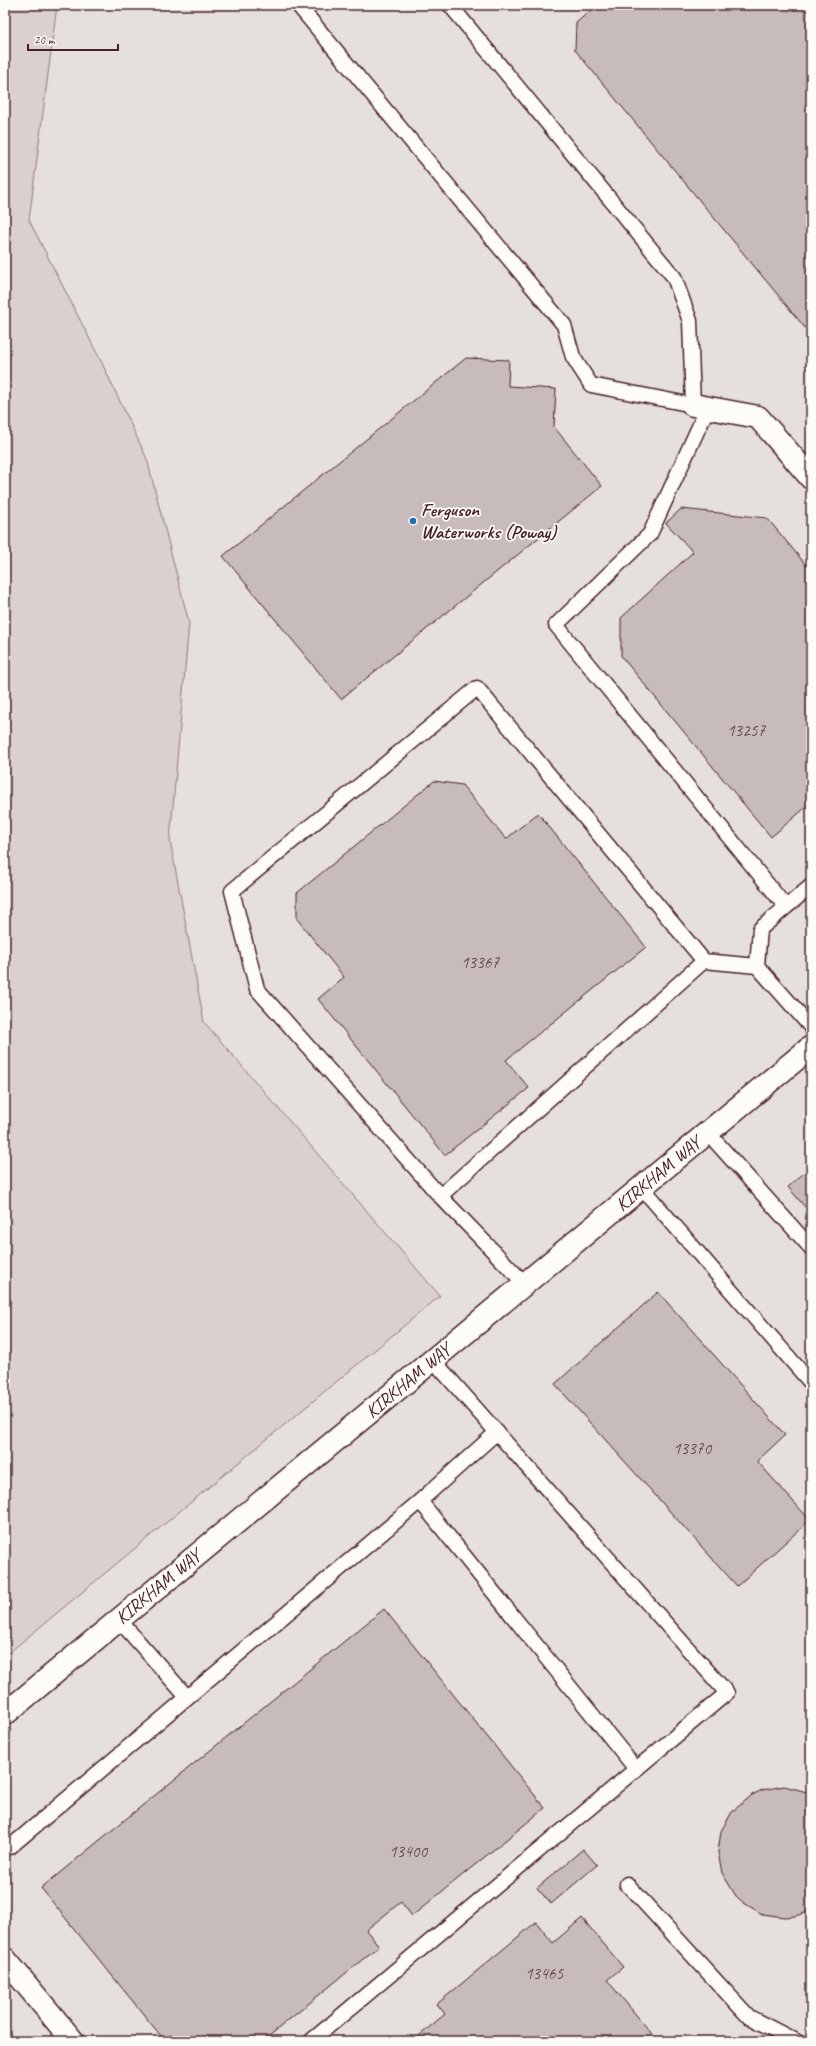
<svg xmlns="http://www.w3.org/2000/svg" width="816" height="2046" viewBox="0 0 816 2046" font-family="Caveat,sans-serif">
	<rect width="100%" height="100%" fill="#f2efeb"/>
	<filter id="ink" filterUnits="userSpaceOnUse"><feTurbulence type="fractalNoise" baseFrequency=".025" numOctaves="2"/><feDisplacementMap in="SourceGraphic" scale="8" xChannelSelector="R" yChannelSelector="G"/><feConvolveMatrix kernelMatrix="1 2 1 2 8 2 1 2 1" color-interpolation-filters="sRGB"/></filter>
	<g filter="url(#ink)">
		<path fill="#e5dfdd" d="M57,5H811V2041H5V1656L440,1296L204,1022L170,840L189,623L101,361L29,220Z"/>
		<path fill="#d9d0cf" stroke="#92787d" d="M5,5H57L29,220L101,361L147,459L189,623L170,840L204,1022L440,1296L5,1656Z"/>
		<path fill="#c8bbbb" stroke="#4a1f2b" d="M597,5H811V335L575,50L576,23Z
			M466,358L509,360L508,386L556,389L554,427L602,486L341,699L223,556Z
			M681,509L767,518L811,571V803L771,837L621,656V618L693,552L666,523Z
			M434,781L462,785L506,839L538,813L646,947L506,1060L529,1088L445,1155L318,999L344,977L297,919V893Z
			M811,1167V1214L788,1187Z
			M658,1292L785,1435L757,1461L810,1520L737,1586L555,1384Z
			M384,1609L545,1808L412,1916L401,1902L366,1930L379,1946L263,2041H165L41,1888Z
			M784,1786L811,1793V1911L795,1916L784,1917L762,1914L744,1903L736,1896L722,1873L718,1852L721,1831L732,1812L752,1795L762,1790Z
			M583,1849L597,1865L551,1904L537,1888Z
			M582,1918L623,1967L607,1980L658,2041H413L445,2014L437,2004L536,1922L553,1943Z"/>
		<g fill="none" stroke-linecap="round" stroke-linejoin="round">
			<defs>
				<path id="lane" d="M298,5L564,325L573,357L591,385L693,405L690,321L674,277L450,5
					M708,407L650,534L556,625L786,907
					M811,886L760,929L757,966L811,1027
					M708,1133L811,1248
					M642,1188L811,1383
					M440,1196L257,989L232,891L477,688L704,961
					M525,1284L440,1196L704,961L757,966
					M497,1432L420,1501L636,1769
					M119,1620L187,1697
					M10,1847L420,1501
					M627,1884L749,2017L796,2041
					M311,2041L727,1693L433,1360"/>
				<path id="street" d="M693,405L758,417L811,478
					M5,1959L73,2041"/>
				<path id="secondary" d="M5,1714L811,1047"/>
			</defs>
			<use href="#lane" stroke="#4a1f2b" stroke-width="17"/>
			<use href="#street" stroke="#4a1f2b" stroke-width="25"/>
			<use href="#secondary" stroke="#4a1f2b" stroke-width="25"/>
			<use href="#lane" stroke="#fdfcf7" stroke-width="14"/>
			<use href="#street" stroke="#fdfcf7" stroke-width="22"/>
			<use href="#secondary" stroke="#fdfcf7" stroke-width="22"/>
		</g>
	</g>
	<circle fill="#1f6fb2" stroke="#fdfcf7" stroke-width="1.5" cx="413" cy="521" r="4"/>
	<g text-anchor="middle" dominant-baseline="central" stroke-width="3.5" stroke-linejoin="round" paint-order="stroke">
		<g font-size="17" fill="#6a464f">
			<text x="746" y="730">13257</text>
			<text x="480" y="962">13367</text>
			<text x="692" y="1448">13370</text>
			<text x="408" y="1851">13400</text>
			<text x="544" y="1973">13465</text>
		</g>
		<g font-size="19" font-weight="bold" fill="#4a1f2b" stroke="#fdfcf7" text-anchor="start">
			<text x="421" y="510">Ferguson<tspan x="421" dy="22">Waterworks (Poway)</tspan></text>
		</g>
		<g font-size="19" fill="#4a1f2b" stroke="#fdfcf7">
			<text transform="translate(658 1174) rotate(-40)">KIRKHAM WAY</text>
			<text transform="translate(408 1381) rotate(-40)">KIRKHAM WAY</text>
			<text transform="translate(158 1587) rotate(-40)">KIRKHAM WAY</text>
		</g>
	</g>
	<rect width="816" height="2046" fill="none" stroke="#fdfcf7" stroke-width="20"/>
	<rect x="10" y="10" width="796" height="2026" fill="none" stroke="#4a1f2b" stroke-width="1.5" filter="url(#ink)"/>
	<path d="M28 44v6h90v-6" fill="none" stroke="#4a1f2b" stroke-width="2"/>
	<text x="34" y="44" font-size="12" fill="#4a1f2b" stroke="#fdfcf7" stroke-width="3" paint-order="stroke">20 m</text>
</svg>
